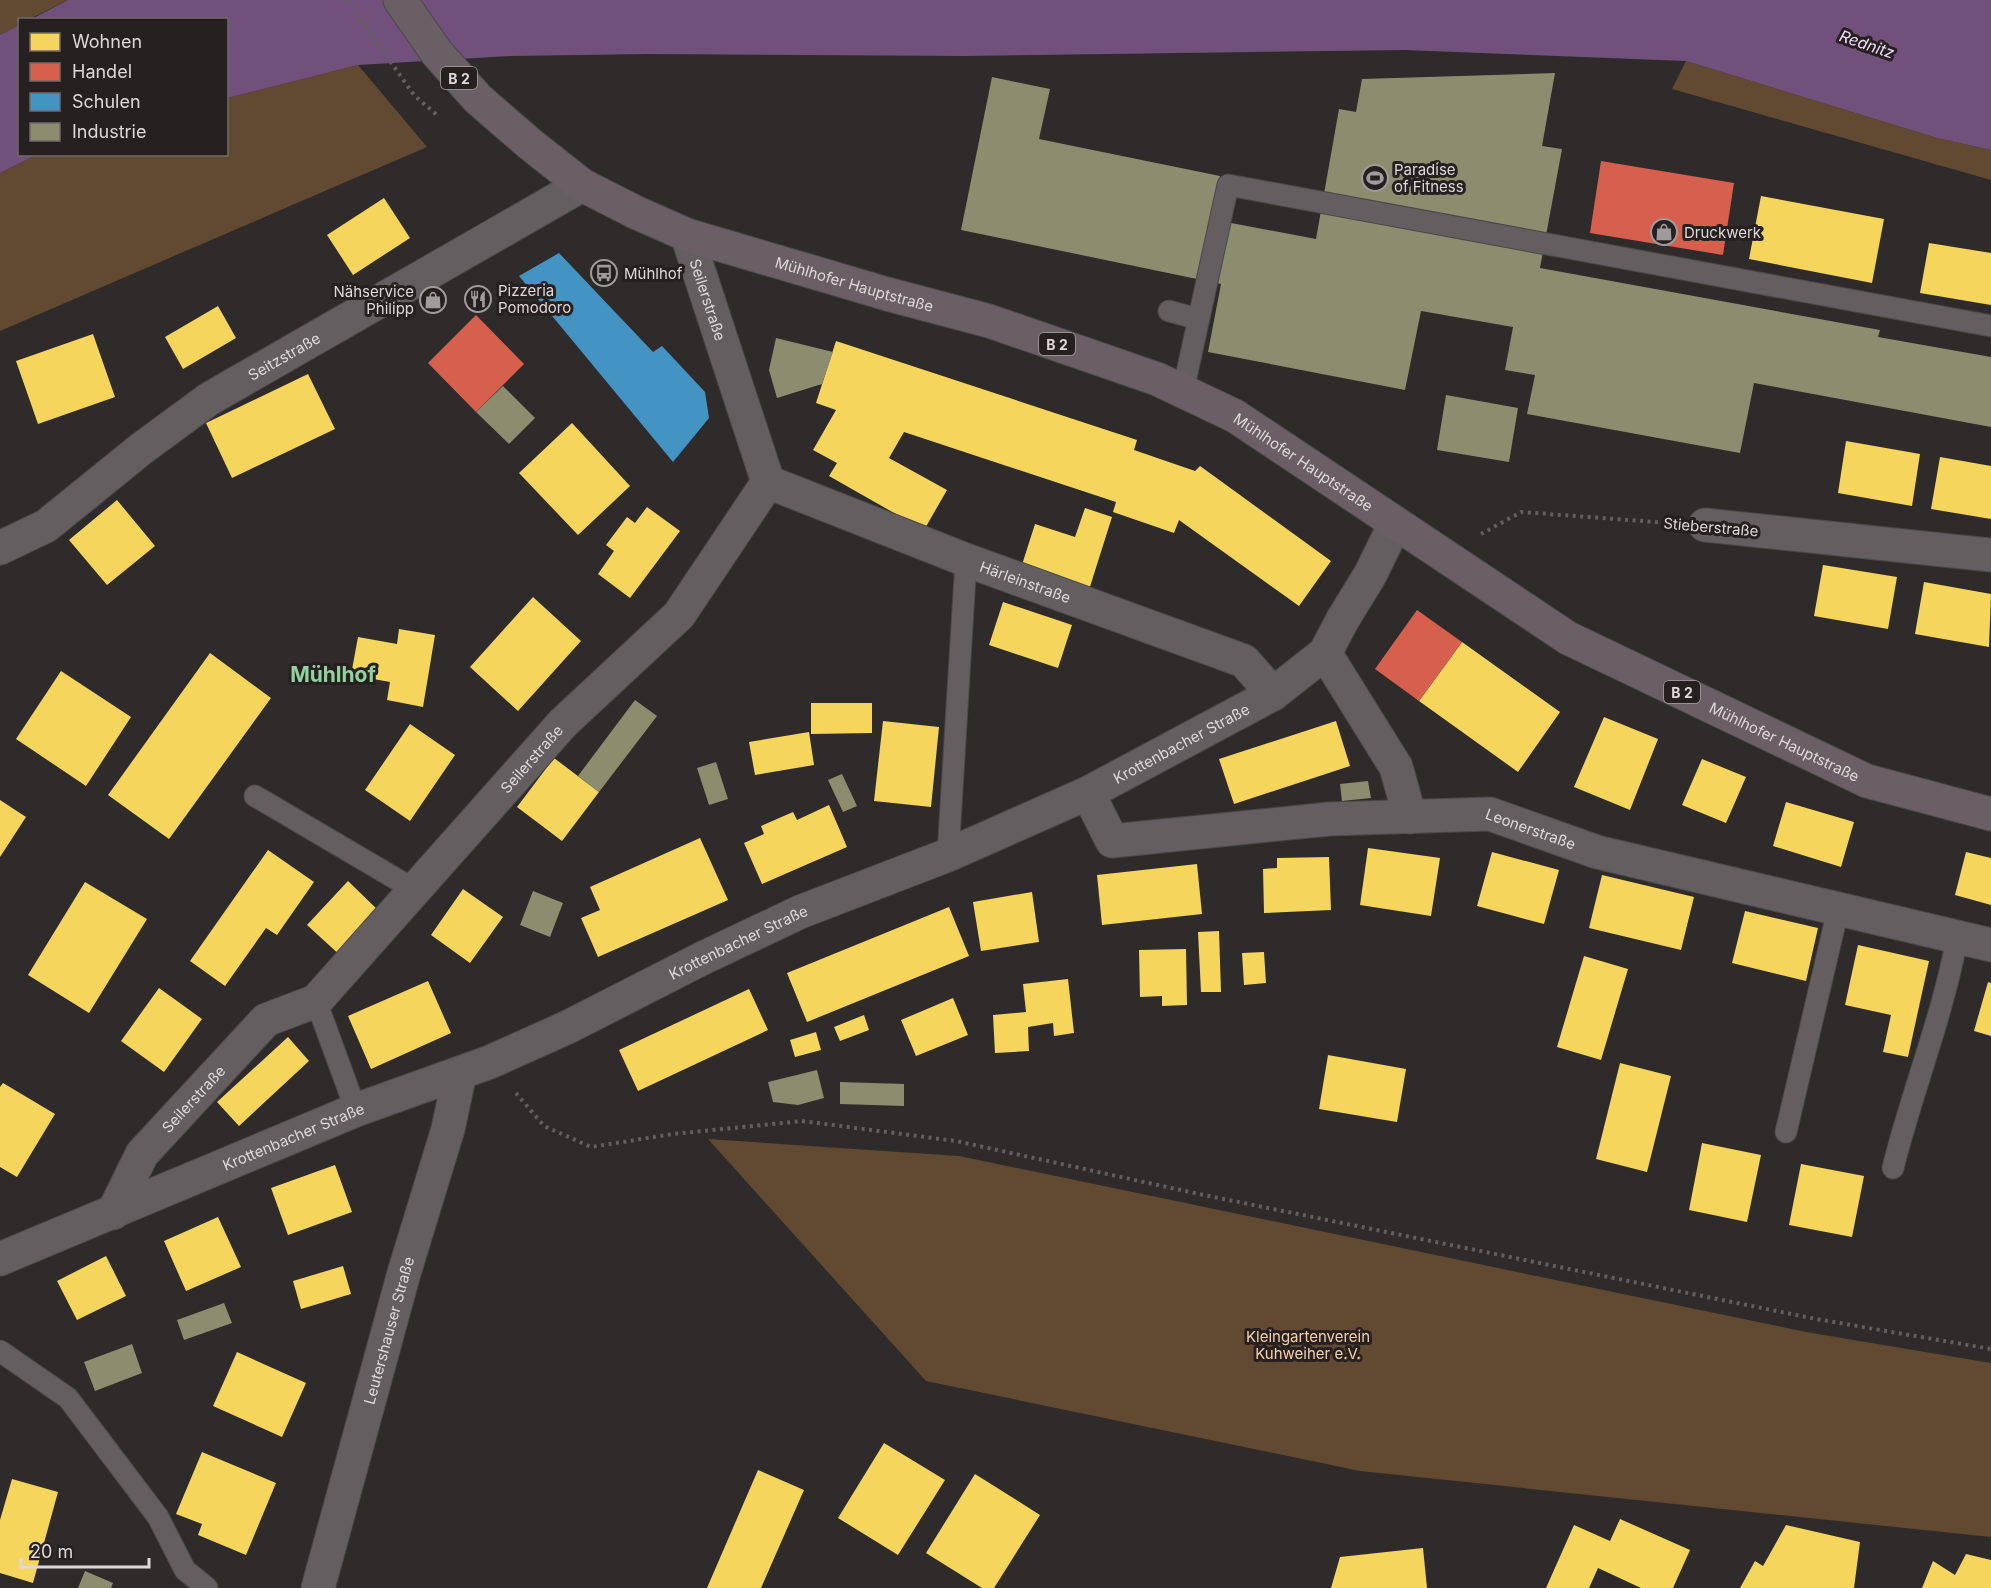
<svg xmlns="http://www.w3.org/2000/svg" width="1991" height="1588" viewBox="0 0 1991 1588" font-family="Inter,sans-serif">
	<rect width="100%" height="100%" fill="#2f2b2b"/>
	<path fill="#624931" d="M0,0H68L30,19L20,20L19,25L0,35Z
		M1686,61L1937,138L1991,150V180L1672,89Z
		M358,65L427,147L0,331V173L36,155L226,154L227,98Z
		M708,1139L959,1156L1806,1332L1991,1363V1537L1360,1471L926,1381Z"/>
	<path fill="#71517b" d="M68,0H1991V150L1937,138L1686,61L1404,50L965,56L647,54L512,56L358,65L227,98L226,20H30Z
		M19,25L20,154L36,155L0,173V35Z"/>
	<path fill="#f6d55c" d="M1761,196L1884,219L1872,283L1749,259Z
		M384,198L410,238L353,275L327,235Z
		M1929,243L1991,253V305L1920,293Z
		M218,306L236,338L183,369L165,337Z
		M93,334L115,397L38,424L16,361Z
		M836,341L1137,440L1134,450L1195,471L1200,466L1331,561L1299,606L1179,520L1174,533L1113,512L1116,502L904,432L889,458L947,490L924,530L829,476L837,463L813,450L836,410L816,403Z
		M308,374L335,429L232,478L206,423Z
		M572,423L630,486L578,535L519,473Z
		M1846,441L1920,454L1912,506L1838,493Z
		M1940,457L1991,466V519L1931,509Z
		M117,500L155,546L107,585L69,540Z
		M647,507L680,531L630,598L598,574L614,551L606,545L627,517L635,523Z
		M1085,508L1112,517L1088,593L1020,571L1035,524L1075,537Z
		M1823,565L1897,577L1888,629L1814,616Z
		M1924,582L1991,594L1989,647L1915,634Z
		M533,597L581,641L518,711L470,667Z
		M1003,602L1072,625L1058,668L989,645Z
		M399,629L435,635L423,707L387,700L390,682L351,675L358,637L397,644Z
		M1462,642L1560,712L1518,772L1419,701Z
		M210,653L271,698L169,839L108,795Z
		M61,671L131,717L86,786L16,739Z
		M811,703H872V733L811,734Z
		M1604,717L1658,739L1630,810L1574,787Z
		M883,721L939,727L931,807L874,801Z
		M1336,721L1350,766L1234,804L1219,759Z
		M410,724L455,755L410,821L365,790Z
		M809,732L814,765L755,775L749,742Z
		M554,758L599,792L562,841L517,807Z
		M1702,759L1746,777L1726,823L1682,805Z
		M0,800L26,817L0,857Z
		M1786,802L1854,822L1841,867L1773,846Z
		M829,805L847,847L762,884L744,843L764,834L761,826L793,812L797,820Z
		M700,838L728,900L598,957L581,918L600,910L590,887Z
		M1368,848L1440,858L1431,916L1360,905Z
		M268,850L314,882L277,935L266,928L225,986L190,961Z
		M1492,852L1559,870L1544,924L1477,906Z
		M1966,852L1991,858V905L1955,895Z
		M1329,857L1331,910L1264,913L1263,869L1277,868V858Z
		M1197,864L1202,914L1102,925L1097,875Z
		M1602,875L1694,897L1681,950L1589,928Z
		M348,881L383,915L342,957L307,925Z
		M85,882L147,919L89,1013L28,975Z
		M463,889L503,917L470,963L431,935Z
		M1032,892L1039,942L981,951L973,902Z
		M949,907L969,956L807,1022L787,973Z
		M1745,911L1818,928L1806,981L1732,963Z
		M1219,931L1221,992H1201L1198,932Z
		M1858,945L1929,961L1908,1057L1883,1052L1891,1015L1845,1005Z
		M1186,949L1187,1005L1162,1006V996L1140,997L1139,950Z
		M1264,952L1266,983L1244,985L1242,953Z
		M1584,956L1628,969L1601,1060L1557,1047Z
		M1068,979L1074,1033L1054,1036L1053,1023L1028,1027L1029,1051L995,1053L993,1015L1026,1012L1023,984Z
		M428,981L451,1033L371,1069L348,1016Z
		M1988,982L1991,983V1036L1974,1031Z
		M159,988L202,1019L164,1072L121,1041Z
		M749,989L768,1030L638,1091L619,1050Z
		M953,998L968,1035L916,1056L901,1020Z
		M864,1015L869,1030L840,1041L834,1027Z
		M816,1032L821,1050L795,1057L790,1040Z
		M288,1037L309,1061L239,1126L217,1102Z
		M1328,1055L1406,1069L1397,1122L1319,1109Z
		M1620,1063L1671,1076L1647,1172L1596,1159Z
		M3,1083L55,1114L17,1177L0,1167V1087Z
		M1702,1143L1761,1155L1747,1222L1689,1210Z
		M1801,1164L1864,1176L1852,1237L1789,1225Z
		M335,1165L352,1212L288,1235L271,1188Z
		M218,1217L241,1267L186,1291L164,1241Z
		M106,1256L126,1296L77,1320L57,1281Z
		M343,1266L351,1294L301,1309L293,1281Z
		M237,1352L306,1383L282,1437L213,1406Z
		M884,1443L945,1480L898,1555L838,1518Z
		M202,1452L276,1483L246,1555L198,1535L202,1524L176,1514Z
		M758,1470L804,1490L761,1588H707Z
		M975,1474L1040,1515L994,1588H982L926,1553Z
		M12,1479L58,1492L33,1583L0,1573V1520Z
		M1620,1519L1690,1550L1673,1588H1641L1598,1568L1589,1588H1546L1574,1525L1610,1541Z
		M1786,1525L1860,1542L1854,1588H1740L1755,1561L1763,1566Z
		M1423,1548L1427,1588H1331L1340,1557Z
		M1966,1554L1991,1560V1588H1922L1933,1561L1955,1575Z"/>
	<path fill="#d6604d" d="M1601,161L1734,183L1723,255L1590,233Z
		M476,315L524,364L476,412L428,363Z
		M1417,610L1462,642L1419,701L1375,669Z"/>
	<path fill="#4393c3" d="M559,253L653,352L662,346L705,392L709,418L673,462L519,276Z"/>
	<path fill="#8c8c6e" d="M1555,73L1542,146L1562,149L1540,268L1880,330L1878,337L1991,357V427L1754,383L1740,453L1527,414L1535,375L1505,370L1513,327L1421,311L1405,390L1208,352L1221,284L961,230L992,77L1050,89L1039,139L1220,176L1210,219L1316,239L1339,109L1356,112L1362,79Z
		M776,338L833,352L822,384L777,398L769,370Z
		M503,386L535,418L509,444L476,412Z
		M1446,395L1518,408L1509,462L1437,450Z
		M635,700L657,716L599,792L578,776Z
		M716,762L728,799L709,805L697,768Z
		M842,774L857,806L843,812L828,780Z
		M1368,781L1371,798L1342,801L1340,784Z
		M533,891L563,903L550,937L520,925Z
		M817,1070L824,1098L798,1105L773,1102L768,1082Z
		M840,1082L904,1084V1106L840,1104Z
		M224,1303L232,1323L184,1340L177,1320Z
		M132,1344L142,1373L95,1391L84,1362Z
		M85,1571L113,1583L111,1588H78Z"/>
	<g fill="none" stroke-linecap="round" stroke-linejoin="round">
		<defs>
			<path id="service" d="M1169,311L1198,319
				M1183,391L1228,185L1991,326
				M255,796L415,890
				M948,855L966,560
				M316,1001L356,1110
				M1786,1132L1838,910
				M1893,1168C1912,1091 1943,1016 1957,938
				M0,1351L68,1398L158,1517L185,1570L207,1588"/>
			<g id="minor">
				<path id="s1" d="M687,235L768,482"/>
				<path id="s2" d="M768,482L966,560L1244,661L1273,694"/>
				<path d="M1705,525L1991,555"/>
				<path id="s3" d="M0,548L46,526L141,449L209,399L582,185"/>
				<path d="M1325,653L1396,767L1410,817"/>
				<path id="s4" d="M1088,793L1112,841L1329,819L1490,814L1597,852L1991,945"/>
				<path id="s5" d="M113,1213L142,1154L266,1020L316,1001L563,723L679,615L768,482"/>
				<path id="s6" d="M0,1259L356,1110L490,1062L568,1027L701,959L800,912L948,855L1088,793L1273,694L1325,653L1343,619L1370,575L1395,524"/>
				<path id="s7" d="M318,1588L404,1273L448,1129L460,1073"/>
			</g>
			<g id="primary">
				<path id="s8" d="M400,0L437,53L478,99L530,144L582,185L635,212L687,235L887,294L989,321L1157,379L1235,416L1568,638L1867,781L1991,814"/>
			</g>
		</defs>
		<use href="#service" stroke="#4a4848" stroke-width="23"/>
		<use href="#minor" stroke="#4a4848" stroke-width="35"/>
		<use href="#primary" stroke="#4a4848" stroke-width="35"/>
		<path stroke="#635e60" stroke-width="4" stroke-dasharray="3 4.5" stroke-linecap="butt" d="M347,0L414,95L438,116
			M1481,534L1521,512L1669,523
			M516,1093L544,1126L591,1147L673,1134L802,1121L956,1141L1199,1194L1816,1319L1991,1349"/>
		<use href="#service" stroke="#655e61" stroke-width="21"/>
		<use href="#minor" stroke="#655e61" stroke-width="33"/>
		<use href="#primary" stroke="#695f64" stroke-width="33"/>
	</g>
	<defs>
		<symbol id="stadium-ring" viewBox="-11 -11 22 22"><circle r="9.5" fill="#272020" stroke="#a19c9c" stroke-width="1.5"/><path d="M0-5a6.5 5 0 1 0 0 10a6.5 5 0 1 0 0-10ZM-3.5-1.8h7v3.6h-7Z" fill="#a19c9c"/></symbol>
		<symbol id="shop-ring" viewBox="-11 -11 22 22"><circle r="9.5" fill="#272020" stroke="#a19c9c" stroke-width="1.5"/><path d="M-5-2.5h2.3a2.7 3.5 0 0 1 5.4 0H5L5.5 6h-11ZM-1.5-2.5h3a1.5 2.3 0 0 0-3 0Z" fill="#a19c9c"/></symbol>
		<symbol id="bus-ring" viewBox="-11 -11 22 22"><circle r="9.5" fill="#272020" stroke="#a19c9c" stroke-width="1.5"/><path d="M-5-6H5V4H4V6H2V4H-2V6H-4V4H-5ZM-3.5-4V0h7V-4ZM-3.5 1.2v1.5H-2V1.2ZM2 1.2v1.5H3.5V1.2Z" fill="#a19c9c"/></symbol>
		<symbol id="restaurant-ring" viewBox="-11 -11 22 22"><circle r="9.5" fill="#272020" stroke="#a19c9c" stroke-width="1.5"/><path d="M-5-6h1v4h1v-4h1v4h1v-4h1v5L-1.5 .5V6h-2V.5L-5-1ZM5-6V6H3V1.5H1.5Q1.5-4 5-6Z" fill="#a19c9c"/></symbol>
	</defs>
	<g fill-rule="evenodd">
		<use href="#stadium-ring" x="1360" y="163" width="30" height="30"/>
		<use href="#shop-ring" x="1649" y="217" width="30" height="30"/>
		<use href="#bus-ring" x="589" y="258" width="30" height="30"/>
		<use href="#restaurant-ring" x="463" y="284" width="30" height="30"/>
		<use href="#shop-ring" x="418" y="285" width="30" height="30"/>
	</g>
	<g text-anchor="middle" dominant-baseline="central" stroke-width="6" stroke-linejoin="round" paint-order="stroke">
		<g fill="#272020" stroke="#a7a2a2" stroke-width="1.5">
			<rect x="441" y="67" width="36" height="22" rx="4.5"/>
			<rect x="1039" y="333" width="36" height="22" rx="4.5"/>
			<rect x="1664" y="681" width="36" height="22" rx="4.5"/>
		</g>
		<g font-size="14" font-weight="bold" fill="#ded9d9">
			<text x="459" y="78">B 2</text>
			<text x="1057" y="344">B 2</text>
			<text x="1682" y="692">B 2</text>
		</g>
		<g font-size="15" fill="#ded9d9" stroke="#272020" text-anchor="start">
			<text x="1394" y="169">Paradise<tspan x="1394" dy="17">of Fitness</tspan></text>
			<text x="1684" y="232">Druckwerk</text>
			<text x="624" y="273">Mühlhof</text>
			<text x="498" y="290">Pizzeria<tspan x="498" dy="17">Pomodoro</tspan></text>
			<text x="414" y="291" text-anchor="end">Nähservice<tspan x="414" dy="17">Philipp</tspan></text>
		</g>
		<g font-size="15" fill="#ded9d9" stroke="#272020">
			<text stroke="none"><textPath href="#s8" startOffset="552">Mühlhofer Hauptstraße</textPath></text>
			<text stroke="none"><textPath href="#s1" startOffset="68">Seilerstraße</textPath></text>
			<text stroke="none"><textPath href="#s3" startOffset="344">Seitzstraße</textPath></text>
			<text stroke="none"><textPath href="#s8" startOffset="1038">Mühlhofer Hauptstraße</textPath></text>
			<text transform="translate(1711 527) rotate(5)">Stieberstraße</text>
			<text stroke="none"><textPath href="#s2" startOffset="276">Härleinstraße</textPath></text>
			<text stroke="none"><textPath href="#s8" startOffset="1596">Mühlhofer Hauptstraße</textPath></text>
			<text stroke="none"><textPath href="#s6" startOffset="1290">Krottenbacher Straße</textPath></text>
			<text stroke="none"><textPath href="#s5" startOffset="626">Seilerstraße</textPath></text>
			<text stroke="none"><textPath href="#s4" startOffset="476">Leonerstraße</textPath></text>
			<text stroke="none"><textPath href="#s6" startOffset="804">Krottenbacher Straße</textPath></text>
			<text stroke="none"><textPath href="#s5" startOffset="141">Seilerstraße</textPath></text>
			<text stroke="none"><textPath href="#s6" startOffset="318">Krottenbacher Straße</textPath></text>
			<text stroke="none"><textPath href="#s7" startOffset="267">Leutershauser Straße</textPath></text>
		</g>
		<g font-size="15" fill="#f6d0a9" stroke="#272020">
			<text x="1308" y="1336">Kleingartenverein<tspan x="1308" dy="17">Kuhweiher e.V.</tspan></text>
		</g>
		<g font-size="16" font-style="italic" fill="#f0dbf8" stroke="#272020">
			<text transform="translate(1867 44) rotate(19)">Rednitz</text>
		</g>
		<g font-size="21" font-weight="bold" fill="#91d39e" stroke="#272020">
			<text x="333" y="674">Mühlhof</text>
		</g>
	</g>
	<rect x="18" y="18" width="210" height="138" fill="#272020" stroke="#706a6a" stroke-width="1.5"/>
	<rect x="30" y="33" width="30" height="18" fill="#f6d55c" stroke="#706a6a" stroke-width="1.5"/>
	<text x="72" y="48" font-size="18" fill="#ded9d9">Wohnen</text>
	<rect x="30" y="63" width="30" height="18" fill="#d6604d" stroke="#706a6a" stroke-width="1.5"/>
	<text x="72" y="78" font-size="18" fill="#ded9d9">Handel</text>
	<rect x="30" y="93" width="30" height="18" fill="#4393c3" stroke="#706a6a" stroke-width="1.5"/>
	<text x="72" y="108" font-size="18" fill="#ded9d9">Schulen</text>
	<rect x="30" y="123" width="30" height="18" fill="#8c8c6e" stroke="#706a6a" stroke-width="1.5"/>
	<text x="72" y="138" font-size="18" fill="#ded9d9">Industrie</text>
	<path d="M21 1558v9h128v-9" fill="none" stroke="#ded9d9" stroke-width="3"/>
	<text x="30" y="1558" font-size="18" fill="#ded9d9" stroke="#272020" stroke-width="4.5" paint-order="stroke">20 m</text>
</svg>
